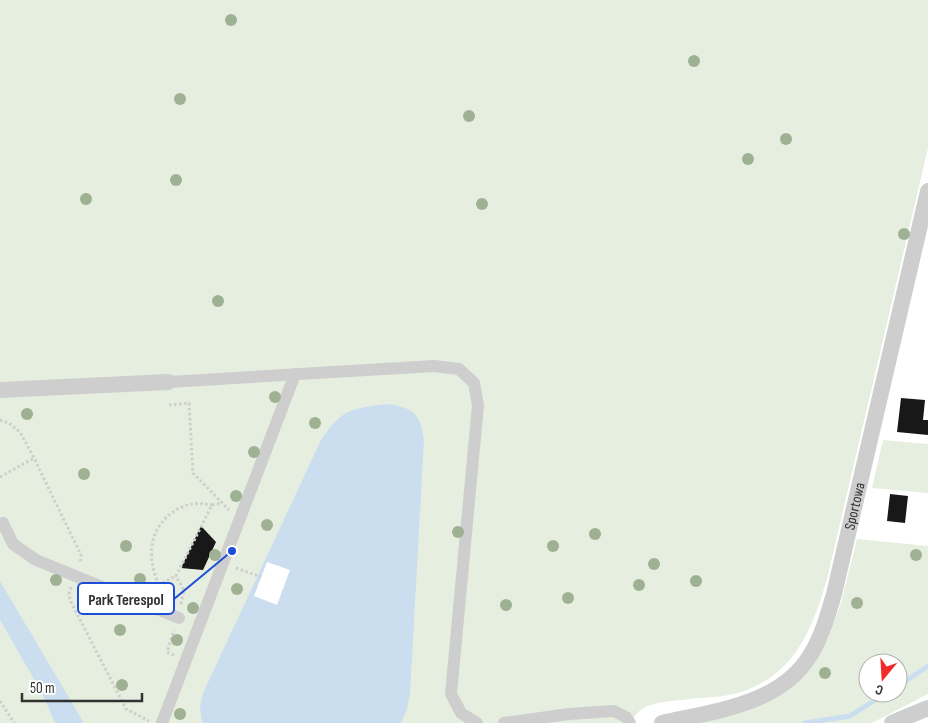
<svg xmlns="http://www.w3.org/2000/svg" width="928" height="723" viewBox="0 0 928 723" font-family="'Sofia Sans Condensed',sans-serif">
	<rect width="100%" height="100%" fill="#fff"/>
	<path fill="#e6efdf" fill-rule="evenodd" d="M0,0H928V148L827,579C813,627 797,670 747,690C730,697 709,697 690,699C676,701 655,701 642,709C637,712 633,719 629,723H0Z
		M883,440L928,444V493L872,488Z
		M857,539L928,546V694L872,723H693L746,711L773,699L795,684L813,665L828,639L841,603ZM868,663H898V693H868Z"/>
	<path fill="#cadeef" d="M387,404C414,408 420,413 424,440L410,694L407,709L401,723H202L200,706L203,693L321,440C341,409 353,408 387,404Z
		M0,581L84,723H55L43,695L0,620Z"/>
	<path fill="#fff" d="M267,562L290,570L277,605L254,596Z"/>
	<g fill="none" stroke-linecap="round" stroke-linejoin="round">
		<path stroke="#cadeef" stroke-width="5" d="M898,686L928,666
			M805,723L850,716L886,693"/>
	</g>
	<path fill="#181818" d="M901,398L925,400L923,420H928V435L897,432Z
		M890,494L908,496L905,523L887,521Z
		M201,526L216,542L203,570L181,568Z"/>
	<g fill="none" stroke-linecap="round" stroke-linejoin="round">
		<path stroke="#cecece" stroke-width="3" stroke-dasharray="2.5 2.5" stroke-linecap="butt" d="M169,405L189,403L193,473L229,510
			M0,420L9,423L20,432L34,458L81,555L80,563
			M0,477L34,458
			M236,568L261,577
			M158,585L176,576
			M71,587L69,593L70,600L126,709L149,721
			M166,598C150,573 143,538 168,516C173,511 184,505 192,504C198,503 205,504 212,505
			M181,604L184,590L176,576L212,505L222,503
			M174,655L167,652L174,630
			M0,701L14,723"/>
		<path stroke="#cecece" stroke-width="12" d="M168,382L434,366L459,369L474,383L478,405L451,694L461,713L477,723
			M3,523L13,544L36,560L179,618
			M162,723L295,374
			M504,723L569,714L614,711L626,717L630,723"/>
		<g stroke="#cecece" stroke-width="16">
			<path d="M0,390L168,382"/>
			<path id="s1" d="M662,723C714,711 781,705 811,654C822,636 828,615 834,594L928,191"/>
			<path d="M892,723L928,708"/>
		</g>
	</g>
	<g fill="#9fb193">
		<circle cx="231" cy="20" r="6"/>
		<circle cx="694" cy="61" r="6"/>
		<circle cx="180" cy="99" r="6"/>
		<circle cx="469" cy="116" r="6"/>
		<circle cx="786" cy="139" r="6"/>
		<circle cx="748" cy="159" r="6"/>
		<circle cx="176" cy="180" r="6"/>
		<circle cx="86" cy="199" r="6"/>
		<circle cx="482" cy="204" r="6"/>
		<circle cx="904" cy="234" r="6"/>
		<circle cx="218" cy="301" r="6"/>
		<circle cx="275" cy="397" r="6"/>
		<circle cx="27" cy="414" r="6"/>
		<circle cx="315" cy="423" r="6"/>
		<circle cx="254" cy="452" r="6"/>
		<circle cx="84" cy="474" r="6"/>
		<circle cx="236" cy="496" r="6"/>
		<circle cx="267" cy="525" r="6"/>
		<circle cx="458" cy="532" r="6"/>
		<circle cx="595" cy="534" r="6"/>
		<circle cx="126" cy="546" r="6"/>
		<circle cx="553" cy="546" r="6"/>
		<circle cx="215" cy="555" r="6"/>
		<circle cx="916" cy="555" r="6"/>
		<circle cx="654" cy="564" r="6"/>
		<circle cx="140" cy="579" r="6"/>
		<circle cx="56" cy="580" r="6"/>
		<circle cx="696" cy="581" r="6"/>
		<circle cx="639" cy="585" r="6"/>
		<circle cx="237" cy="589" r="6"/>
		<circle cx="568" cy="598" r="6"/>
		<circle cx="857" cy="603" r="6"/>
		<circle cx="506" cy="605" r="6"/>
		<circle cx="193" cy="608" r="6"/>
		<circle cx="120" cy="630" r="6"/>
		<circle cx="177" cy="640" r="6"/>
		<circle cx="825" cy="673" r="6"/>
		<circle cx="122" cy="685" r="6"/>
		<circle cx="180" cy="714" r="6"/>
	</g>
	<g text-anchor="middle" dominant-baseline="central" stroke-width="5" stroke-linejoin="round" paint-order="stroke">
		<g font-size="15" fill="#313131" stroke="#fff">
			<text stroke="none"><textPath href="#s1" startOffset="324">Sportowa</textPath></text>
		</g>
	</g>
	<path fill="none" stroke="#1d4ed8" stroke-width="2" d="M232 551L174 599"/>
	<circle fill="#1d4ed8" stroke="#fff" stroke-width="2" cx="232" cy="551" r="5"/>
	<rect fill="#fff" stroke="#1d4ed8" stroke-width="2" x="78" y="583" width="96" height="31" rx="5"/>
	<g font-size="16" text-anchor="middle" font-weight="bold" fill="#313131">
		<text x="126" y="605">Park Terespol</text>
	</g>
	<g transform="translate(883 678) rotate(198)"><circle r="24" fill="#ffffff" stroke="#adadad"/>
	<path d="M0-4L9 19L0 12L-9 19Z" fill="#f22b29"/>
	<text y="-8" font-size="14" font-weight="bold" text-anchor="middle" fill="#313131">С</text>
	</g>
	<path d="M22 693v8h120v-8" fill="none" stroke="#313131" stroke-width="2.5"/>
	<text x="30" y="693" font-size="15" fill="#313131" stroke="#ffffff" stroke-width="4" paint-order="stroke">50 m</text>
</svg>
